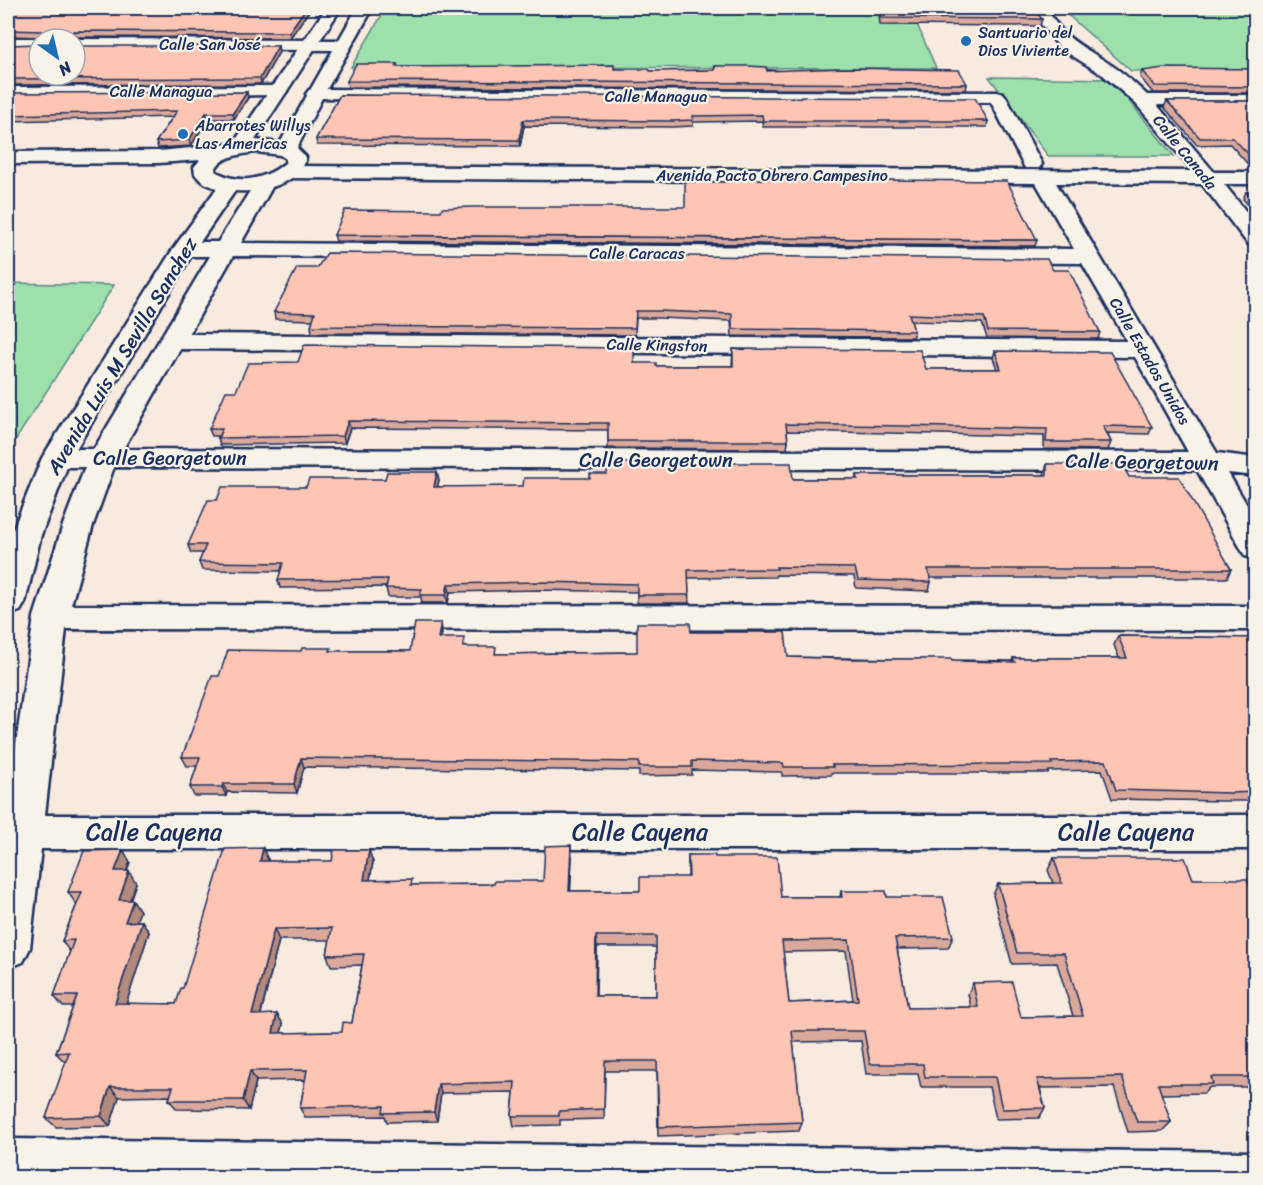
<svg xmlns="http://www.w3.org/2000/svg" width="1263" height="1185" viewBox="0 0 1263 1185" font-family="Sriracha,sans-serif">
	<rect width="100%" height="100%" fill="#f8eade"/>
	<filter id="ink" filterUnits="userSpaceOnUse"><feTurbulence type="fractalNoise" baseFrequency=".0167" numOctaves="2"/><feDisplacementMap in="SourceGraphic" scale="12" xChannelSelector="R" yChannelSelector="G"/><feConvolveMatrix kernelMatrix="1 2 1 2 8 2 1 2 1" color-interpolation-filters="sRGB"/></filter>
	<g filter="url(#ink)">
		<path fill="#9de0ab" stroke="#5c8884" stroke-width="1.5" d="M386,8H910L936,68L351,67Z
			M1060,8H1255V71H1131Z
			M989,77L1111,79L1174,156H1048Z
			M8,283L114,285L8,452Z"/>
		<g fill="none" stroke-linecap="round" stroke-linejoin="round">
			<defs>
				<path id="street" d="M1033,8H1047C1062,40 1087,48 1114,67C1125,74 1136,85 1147,95H1256V105H1157L1214,172H1256V184H1224L1256,224V246L1248,244L1202,184L1056,183L1217,453L1256,458V476L1228,473L1256,520V559L1245,556L1197,470L114,467L93,525L71,605L1256,606V630L66,629L45,815H1256V849H41L30,948L23,962L8,968V801L34,617L63,525L85,467H67L41,535L25,603L20,611L8,615V542L42,458L173,249L222,181L229,179L236,181L239,185L200,242H218L258,178L265,176L272,178L275,182L241,243L1074,249L1036,183L288,178L281,176L278,172L281,168L288,166L1193,171L1136,104L1103,75L1060,48L1036,18ZM191,256H210L94,449H76ZM233,256L1082,263L1127,341L189,334ZM180,349L1135,357L1188,452L123,449Z
					M8,38H39L43,39H39V48H8Z
					M75,39L344,40L352,45L344,50L75,49Z
					M278,86L284,87L287,91L284,95L8,97V87Z
					M315,89L997,92L1003,93L1006,97L1042,164L1039,168H1025L991,102L309,98L306,94L309,90Z
					M8,1139L1256,1152V1178H8Z"/>
				<path id="secondary" d="M326,8H341L255,140L280,143L357,8H373L324,94L297,148L306,157C302,194 214,203 195,174L194,167L200,160L159,163L8,164V152L159,151L233,144ZM257,152L280,155L286,159L285,163C265,180 238,185 215,171C218,156 244,154 257,152Z"/>
			</defs>
			<use href="#street" stroke="#1b2f5e" stroke-width="5"/>
			<use href="#secondary" stroke="#1b2f5e" stroke-width="5"/>
			<use href="#street" fill="#f7f3e8" fill-rule="evenodd"/>
			<use href="#secondary" fill="#f7f3e8" fill-rule="evenodd"/>
		</g>
		<path fill="#daa99b" stroke="#1b2f5e" stroke-width="1.5" fill-rule="evenodd" d="M8,8H311L290,38L75,37L73,39L39,37L8,36Z
			M879,8L1042,19L1040,26L880,25L879,14Z
			M8,45L39,75L278,46L279,52L261,84L8,85Z
			M397,64L398,67L614,69L650,71L714,70L715,66L967,84L966,90L348,87L347,81Z
			M1256,69V93H1153L1140,77L1142,71Z
			M8,93L248,98L234,119H208L191,146L158,148L156,142L173,117L8,121Z
			M340,95L988,121L987,127H763L762,121L693,122V126L672,127L524,126L520,146L317,145L316,139Z
			M1167,101H1256V170H1253L1230,144L1197,145L1164,107Z
			M1246,192H1256V213L1243,199Z
			M334,235L1037,240L1035,246L336,241Z
			M1053,270L1100,332L1098,339L987,338L982,323L911,321L914,331L913,337L732,336L731,321L659,318H636L635,335L312,333L311,326L313,320L275,319L274,312Z
			M733,349L926,369H997L993,358L995,351L1152,427L1149,434L1107,433L1111,442L1108,450L1044,449V436L787,431L788,441L787,449L608,448V430L350,428L345,443L220,445L218,438V436H212L209,429L236,391L634,363L656,366H732Z
			M1047,464L1129,477L1231,569L1227,578H930L931,582L929,591L856,588L854,576L776,575L775,577L688,578L689,603H637V592L539,590L450,592L448,603H422L421,597H388L386,587L280,588L278,580L281,571L202,570L199,562L203,553H191L188,545L217,500L306,487L385,479L437,472L439,480L437,487H495L793,479H856L857,475H1044Z
			M441,623L442,632L441,638L466,647L496,654L637,652L691,632L788,657L1012,661L1013,658H1119L1114,645L1118,636L1256,638V801H1224L1112,799L1102,770L1049,771L1048,773H831V775L782,776V772L692,770V775L639,776V771L304,767L297,793L227,792L226,796H194L190,787L197,766H187L182,757L219,676L331,651H410Z
			M123,850L130,862L127,871L136,883L130,900L140,911L136,921H142L149,932L126,1004H176L183,988L268,860V861L373,862L370,880L413,885L494,884L543,881L572,857L570,891H640L688,877V855L715,857L781,897H840L841,891L887,897L953,937L948,948L897,949L908,1008L971,1007L968,994L973,983L1021,1017L1073,1016L1057,963L1012,964L993,895L998,884L1053,883L1048,870L1054,858L1193,879L1256,895V1087H1210L1204,1093L1161,1094L1171,1122L1162,1131L1128,1132L1114,1087L1040,1088L1045,1108L1039,1118L996,1119L989,1087H921L918,1074H866L861,1041L793,1042L802,1122L799,1131L658,1136L657,1071H605L604,1119L560,1120V1125L514,1126L512,1116L514,1092L441,1093L437,1121L387,1122L385,1116L305,1117L300,1108L305,1080L256,1081L249,1110L177,1109L169,1100L170,1096L119,1097L110,1126L56,1127L46,1118L66,1063L56,1053L73,1007H63L54,996L70,952L62,941L77,904H76L68,892ZM279,940H330L327,955L331,966L362,965L352,1023L342,1032L281,1033L283,1024L261,1014ZM597,947H656V996H596ZM846,951L853,1000L789,1003L783,952Z"/>
		<path fill="#b28a7e" stroke="#1b2f5e" stroke-width="1.5" d="M306,8H311L290,38L289,32Z
			M73,31L75,37L72,39L71,34Z
			M278,46L279,52L261,84L260,78Z
			M247,92L248,98L234,119L233,113Z
			M206,113L208,119L191,146L189,140Z
			M523,120L524,126L520,146L519,140Z
			M348,421L350,428L345,443L343,436Z
			M437,472L439,480L436,495L434,487Z
			M448,584L450,592L448,603L446,595Z
			M441,623L442,632L440,647L438,638Z
			M301,758L304,767L297,793L294,784Z
			M223,784L227,792L226,796L222,787Z
			M571,845L572,857L570,902L569,891Z
			M263,848L268,860L265,873L260,861Z
			M123,850L130,862L122,883L115,871Z
			M369,850L373,862L368,891L364,880Z
			M129,871L136,883L126,911L119,900Z
			M133,900L140,911L132,933L125,922Z
			M142,921L149,932L123,1014L115,1003Z
			M274,929L279,940L258,1025L252,1015Z
			M596,936L597,947L595,1007V996Z
			M277,1014L283,1024L279,1043L273,1033Z
			M250,1071L256,1081L249,1110L243,1100Z
			M438,1084L441,1093L437,1121L434,1112Z
			M110,1087L119,1097L110,1126L101,1116Z"/>
		<path fill="#fec5b4" stroke="#1b2f5e" stroke-width="1.5" fill-rule="evenodd" d="M8,8H306L289,32L73,31L71,34L72,39H39V36L43,34L42,31L8,30Z
			M880,8H1020L1038,14L1042,19L881,18Z
			M39,39V75H75V46H278L260,78L8,79V45L39,44Z
			M356,64H397L396,67L614,65V69H649L650,71L715,70V66H748L766,67L767,71L845,68L959,70L967,84L347,81Z
			M1164,68L1256,69V87L1155,86L1142,71Z
			M247,92L233,113H206L189,140L156,142L177,111L8,115V93Z
			M340,95L975,98L988,121H763L762,115L693,116V120L672,121L528,120H523L519,140L316,139Z
			M1167,101H1256V162L1233,138H1200Z
			M748,179L1007,181L1037,240L334,235L345,210L441,211L442,208L472,207H685V182H728V180Z
			M1246,192H1256V203Z
			M327,253L1047,259L1053,270H1069L1100,332L988,331L984,317L909,314L914,331L732,329V314L659,311H636L635,328L311,326L315,313L274,312L297,268H317Z
			M304,345L634,348V363H656V366H733V349L920,350L926,369H1001L995,351L1110,352L1152,427L1103,426L1111,442H1046L1047,429L902,426L786,424L788,441H608V423L348,421L343,436L218,438L222,429H209L226,391H236L248,363L298,362Z
			M607,463H791L793,479H858L857,475H1047V464H1122L1129,477H1179L1231,569H928L931,582L858,580L855,568L776,567L777,569L688,570L689,595H637V584L538,582L448,584L446,595H420L422,589L386,588L388,579L278,580L283,563L199,562L206,545H188L208,500H217L222,487H306L309,479H385L387,472H437L434,487L523,486L524,478H590V474H607Z
			M415,623H441L438,638H464L463,647H496L495,654L637,652V623H690L691,632H785L788,657L852,659H951L952,661L1015,662L1013,658H1127L1118,636L1256,638V792L1230,793L1116,790L1106,761L1051,762L1052,764L832,765L833,767H784L783,763L692,761V767H639V762L301,758L294,784H223L222,787H190L200,757H182L212,676H219L228,650L301,651L302,648H331L330,651H410Z
			M571,845L569,891H640V877H689L688,855H715V857H777L781,897H842L841,891H886L887,897H943L953,937L895,938L908,1008L978,1007L973,983L1012,982L1021,1017L1083,1016L1064,953H1017L998,884L1062,883L1054,858H1185L1193,879H1247L1254,895H1256V1077H1211L1213,1084H1158L1171,1122H1137L1122,1077L1037,1079L1045,1108L1002,1109L995,1077H925L923,1064H870L864,1031H792L802,1122L659,1127L657,1061H605L604,1109L559,1111V1116H512L515,1082L438,1084L434,1112L383,1113L384,1106L300,1108L307,1070L250,1071L243,1100H169L173,1087H110L101,1116L46,1118L69,1052L56,1053L77,996H54L74,940L62,941L82,892H68L84,851L123,850L115,871H129L119,900H133L125,922L142,921L115,1003L176,1004L181,988H183L225,849L263,848L260,861H332L334,850H369L364,880L412,879L411,885L494,884L495,881H543L545,846ZM332,928L327,955L364,954L352,1023L343,1022L342,1032L273,1033L277,1014L252,1015L274,929ZM596,936H656V996H595ZM849,940L858,1000L789,1003L782,941Z"/>
	</g>
	<g fill="#1f6fb2" stroke="#f7f3e8" stroke-width="2">
		<circle cx="966" cy="41" r="6"/>
		<circle cx="183" cy="134" r="6"/>
	</g>
	<g text-anchor="middle" dominant-baseline="central" stroke-width="4.5" stroke-linejoin="round" paint-order="stroke">
		<g font-size="16" fill="#1b2f5e" stroke="#f7f3e8" text-anchor="start">
			<text x="978" y="32">Santuario del<tspan x="978" dy="18">Dios Viviente</tspan></text>
			<text x="195" y="125">Abarrotes Willys<tspan x="195" dy="18">Las Americas</tspan></text>
		</g>
		<g font-size="16" fill="#1b2f5e" stroke="#f7f3e8">
			<text x="210" y="44">Calle San José</text>
			<text x="161" y="91">Calle Managua</text>
			<text x="656" y="96">Calle Managua</text>
			<text transform="translate(1185 152) rotate(51)">Calle Canada</text>
			<text x="772" y="175">Avenida Pacto Obrero Campesino</text>
			<text x="637" y="253">Calle Caracas</text>
			<text transform="translate(657 345) rotate(1)">Calle Kingston</text>
			<text transform="translate(1150 361) rotate(60)">Calle Estados Unidos</text>
		</g>
		<g font-size="20" fill="#1b2f5e" stroke="#f7f3e8">
			<text transform="translate(122 356) rotate(-59)">Avenida Luis M Sevilla Sanchez</text>
			<text x="170" y="458">Calle Georgetown</text>
			<text x="656" y="460">Calle Georgetown</text>
			<text transform="translate(1142 462) rotate(1)">Calle Georgetown</text>
		</g>
		<g font-size="24" fill="#1b2f5e" stroke="#f7f3e8">
			<text x="154" y="832">Calle Cayena</text>
			<text x="640" y="832">Calle Cayena</text>
			<text x="1126" y="832">Calle Cayena</text>
		</g>
	</g>
	<rect width="1263" height="1185" fill="none" stroke="#f7f3e8" stroke-width="30"/>
	<rect x="15" y="15" width="1233" height="1155" fill="none" stroke="#1b2f5e" stroke-width="2" filter="url(#ink)"/>
	<g transform="translate(57 57) rotate(146)"><circle r="28" fill="#f7f3e8" stroke="#9fa5b1" stroke-width="1.5"/>
	<path d="M0-4.5L10 22L0 15L-10 22Z" fill="#1f6fb2"/>
	<text y="-9" font-size="16" font-weight="bold" text-anchor="middle" fill="#1b2f5e">N</text>
	</g>
</svg>
